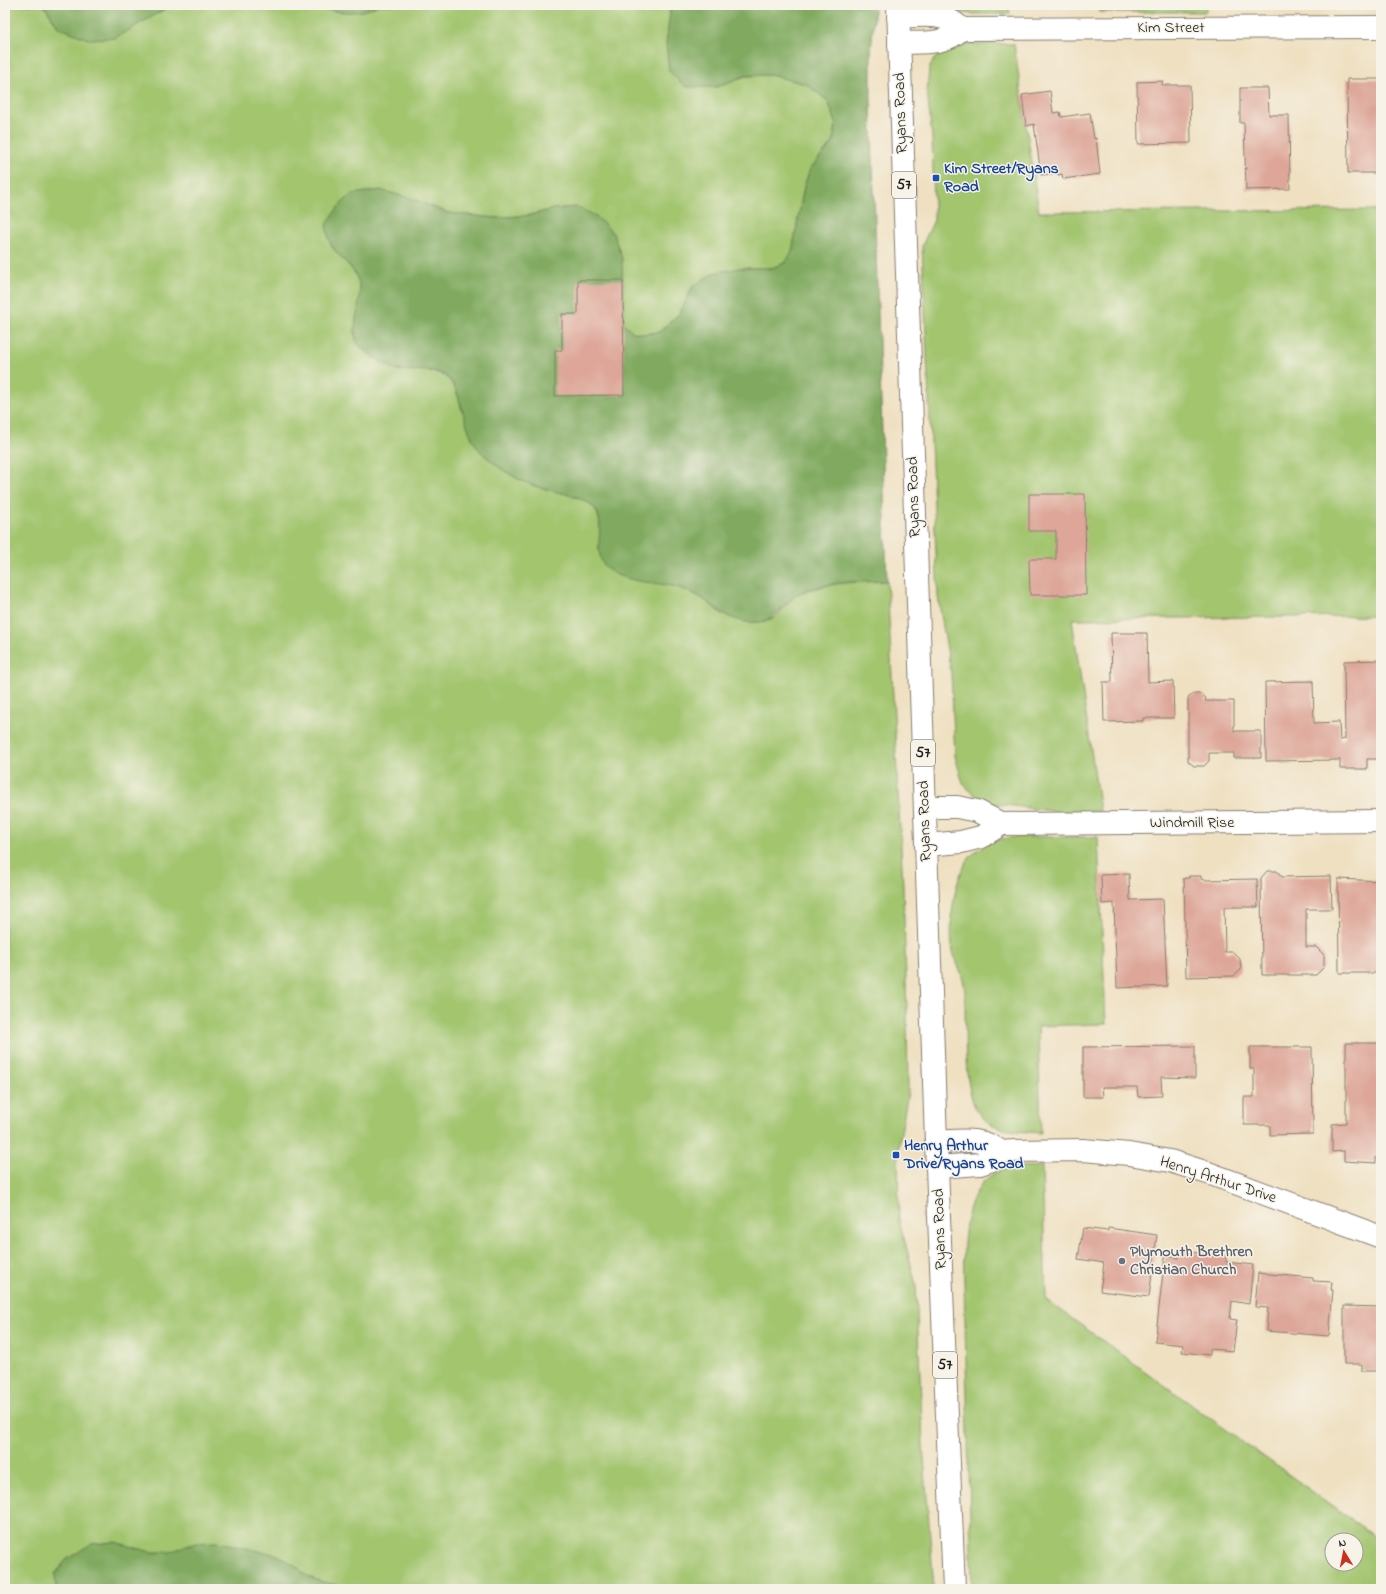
<svg xmlns="http://www.w3.org/2000/svg" width="1386" height="1594" viewBox="0 0 1386 1594" font-family="'Indie Flower',sans-serif">
	<rect width="100%" height="100%" fill="#f7f3e8"/>
	<filter id="ink" filterUnits="userSpaceOnUse"><feTurbulence type="fractalNoise" baseFrequency=".025" numOctaves="2"/><feDisplacementMap in="SourceGraphic" scale="8" xChannelSelector="R" yChannelSelector="G"/><feConvolveMatrix kernelMatrix="1 2 1 2 8 2 1 2 1" color-interpolation-filters="sRGB"/></filter>
	<filter id="wash" filterUnits="userSpaceOnUse"><feTurbulence type="fractalNoise" baseFrequency=".012" numOctaves="4" result="noise"/><feDisplacementMap in="SourceGraphic" scale="16" xChannelSelector="R" yChannelSelector="G"/><feGaussianBlur stdDeviation="0.9" result="paint"/><feColorMatrix in="noise" values="0 0 0 0 0 0 0 0 0 0 0 0 0 0 0 0 0 1.4 0 .05"/><feComposite in="paint" operator="in"/></filter>
	<g filter="url(#wash)">
		<rect width="100%" height="100%" fill="#efe0c1"/>
		<path fill="#a2c56e" stroke="#5f7045" fill-rule="evenodd" d="M5,5H44L58,27L150,17L172,5H310L329,10L378,5H671L669,12L716,87L745,76L770,75L806,84L828,101L836,122L834,141L810,169L804,187L792,253L785,263L772,268H739L693,286L680,313L659,332L643,334L633,332L623,323V280L577,207L553,209L531,215L496,218L448,213L410,198L331,245C345,259 361,275 361,297C361,308 356,320 355,331L397,370C437,371 453,367 462,411L568,495C574,497 584,499 589,503C604,514 600,534 599,550L663,584L677,587L701,597L722,614L742,621L761,622L776,617L796,594L811,589L840,583L887,581L903,886L907,1012L908,1091L898,1151L899,1219L916,1285L923,1445L934,1589H5Z
			M942,5H1008L1010,14C988,13 960,18 942,5Z
			M1099,5H1206V12H1099Z
			M963,44H1014L1039,212L1381,210V616L1072,619L1100,811L1060,812L990,803L979,799L963,784L955,756L951,673L938,597L922,246L934,220V205L932,137L927,91L929,69L934,59L942,51L952,46Z
			M1018,837H1098L1106,1024L1038,1026L1041,1133C1021,1131 995,1132 981,1116C961,1096 966,1021 965,992C964,973 954,962 952,946C949,920 954,871 974,853C987,841 1001,838 1018,837Z
			M1042,1166L1046,1300L1381,1541V1589H972L964,1284C963,1248 960,1181 1005,1169C1016,1166 1030,1167 1042,1166ZM1332,1540H1356V1564H1332Z"/>
		<path fill="#81aa61" stroke="#4e633e" d="M44,5H172L115,38L88,39L58,27Z
			M310,5H378C356,17 333,12 310,5Z
			M671,5H875L871,53V101L887,581C861,581 835,582 810,589C779,597 782,630 741,621C725,617 716,608 703,599C696,594 685,590 677,587C656,581 614,584 602,562C593,543 610,514 587,502C570,492 547,492 529,484C512,477 494,465 481,452C462,432 463,388 446,376C432,366 414,373 398,370C389,368 363,352 358,344C349,327 363,304 359,284C356,267 339,259 331,245C328,239 328,231 326,225L339,206L352,194L380,190L410,198L448,213L496,218L531,215L553,209L577,207L596,216L613,233L622,258L623,323L633,332L643,334L659,332L680,313L693,286L713,273L739,268H772L785,263L792,252L804,187L810,169L834,141L836,122L828,101L806,84L770,75L745,76L716,87H685L669,71L666,44Z
			M115,1542L151,1552H169L196,1543L218,1542L278,1555L296,1566L307,1576L316,1580L340,1586L370,1589H56L55,1574L66,1560L91,1544Z"/>
		<g id="blocks">
			<path fill="#dda698" d="M1347,79H1381V173H1348Z
				M1163,81L1162,85H1190L1191,143L1138,144L1137,82Z
				M1240,88H1268L1269,115H1289L1290,189L1246,190L1244,123H1240Z
				M1050,91L1053,113L1060,112L1061,117L1090,113L1094,139L1096,138L1100,174L1063,179L1062,174L1058,175V173L1041,175L1034,124L1026,126L1022,95Z
				M578,280H623L624,395L555,396V350H562V314H578Z
				M1029,494H1085L1086,595H1030L1029,559H1056V531H1029Z
				M1111,633H1147L1148,682L1173,681L1174,718H1143V721L1104,722L1103,682H1112Z
				M1381,660V759H1367V769H1340V760L1266,761L1265,682L1313,681L1314,723L1339,722L1340,740L1345,739L1344,661Z
				M1193,694H1201L1206,698L1205,701H1234V731H1261V758H1234V753H1209V761L1204,766H1194L1188,761V698Z
				M1267,871H1277L1282,877L1331,876L1332,909H1306V947H1316L1324,955V967L1316,975H1262L1261,878Z
				M1129,874L1130,900L1163,899L1167,986L1117,988L1114,903L1102,904L1101,875Z
				M1189,876H1201V879L1205,880L1257,879L1258,907H1224L1225,952H1233L1240,959L1241,970L1234,976L1186,977L1184,878H1189Z
				M1338,879L1381,881V969L1378,973H1339Z
				M1346,1043H1381V1157H1376V1163L1344,1161V1151L1332,1152V1124L1346,1123Z
				M1195,1046V1078L1161,1077L1162,1096L1138,1097L1137,1087H1102L1103,1097H1083V1047Z
				M1250,1047H1312L1313,1134L1270,1135V1125H1244V1097H1254V1069H1250Z
				M1083,1228L1108,1231V1228L1157,1235L1149,1297L1100,1291L1104,1263L1078,1259Z
				M1180,1251L1226,1256V1262L1253,1265L1249,1304L1232,1301L1230,1319L1237,1320L1233,1351L1210,1349V1355L1182,1352L1183,1345L1155,1342L1165,1256L1179,1258Z
				M1258,1273L1313,1278V1281L1332,1282L1331,1290H1333L1329,1336L1266,1331L1268,1308L1255,1307Z
				M1344,1306L1381,1307V1371H1362V1364H1344Z"/>
		</g>
	</g>
	<g filter="url(#ink)">
		<use href="#blocks" fill-opacity="0" stroke="#867e6e" stroke-width="1"/>
		<g fill="none" stroke-linecap="round" stroke-linejoin="round">
			<defs>
				<path id="minor" d="M898,17C918,16 947,11 961,29
					M899,43C919,42 946,46 961,29L1381,27
					M925,807H957L977,811L1002,824L1381,821
					M926,845L961,842L981,837L1002,824
					M936,1142C958,1141 983,1136 1001,1152
					M937,1167L980,1164L992,1160L1001,1152L1014,1151L1083,1150L1129,1154L1170,1161L1211,1174L1381,1237"/>
				<path id="primary" d="M898,5L936,1142L954,1589"/>
			</defs>
			<use href="#minor" stroke="#867e6e" stroke-width="24"/>
			<use href="#primary" stroke="#867e6e" stroke-width="24"/>
			<use href="#minor" stroke="#fff" stroke-width="22"/>
			<use href="#primary" stroke="#fff" stroke-width="22"/>
		</g>
	</g>
	<g fill="#1a4fb4" stroke="#f7f3e8" stroke-width="1.5">
		<rect x="932" y="174" width="8" height="8" rx="2"/>
		<rect x="892" y="1151" width="8" height="8" rx="2"/>
	</g>
	<circle fill="#6b7280" stroke="#f7f3e8" stroke-width="1.5" cx="1122" cy="1261" r="4"/>
	<g text-anchor="middle" dominant-baseline="central" stroke-width="3" stroke-linejoin="round" paint-order="stroke">
		<g fill="#f7f3e8" stroke="#5e5c59" stroke-width="1">
			<rect x="892" y="172" width="24" height="26" rx="3"/>
			<rect x="911" y="740" width="24" height="26" rx="3"/>
			<rect x="933" y="1352" width="24" height="26" rx="3"/>
		</g>
		<g font-size="15" font-weight="bold" fill="#1c1c1c">
			<text x="904" y="185">57</text>
			<text x="923" y="753">57</text>
			<text x="945" y="1365">57</text>
		</g>
		<g font-size="16" fill="#1c1c1c" stroke="#f7f3e8">
			<text x="1171" y="28">Kim Street</text>
			<text transform="translate(901 113) rotate(-92)">Ryans Road</text>
			<text transform="translate(914 497) rotate(-92)">Ryans Road</text>
			<text transform="translate(925 821) rotate(-92)">Ryans Road</text>
			<text x="1192" y="823">Windmill Rise</text>
			<text transform="translate(1218 1180) rotate(18)">Henry Arthur Drive</text>
			<text transform="translate(940 1229) rotate(-92)">Ryans Road</text>
		</g>
		<g font-size="16" font-weight="bold" fill="#164399" stroke="#f7f3e8" text-anchor="start">
			<text x="944" y="169">Kim Street/Ryans<tspan x="944" dy="18">Road</tspan></text>
			<text x="904" y="1146">Henry Arthur<tspan x="904" dy="18">Drive/Ryans Road</tspan></text>
		</g>
		<g font-size="16" font-weight="bold" fill="#5b616d" stroke="#f7f3e8" text-anchor="start">
			<text x="1130" y="1252">Plymouth Brethren<tspan x="1130" dy="18">Christian Church</tspan></text>
		</g>
	</g>
	<rect width="1386" height="1594" fill="none" stroke="#f7f3e8" stroke-width="20"/>
	<g transform="translate(1344 1552) rotate(350)"><circle r="19" fill="#f7f3e8" stroke="#9f9d96"/>
	<path d="M0-3L7 15L0 10L-7 15Z" fill="#c8321e"/>
	<text y="-6" font-size="11" font-weight="bold" text-anchor="middle" fill="#1c1c1c">N</text>
	</g>
</svg>
